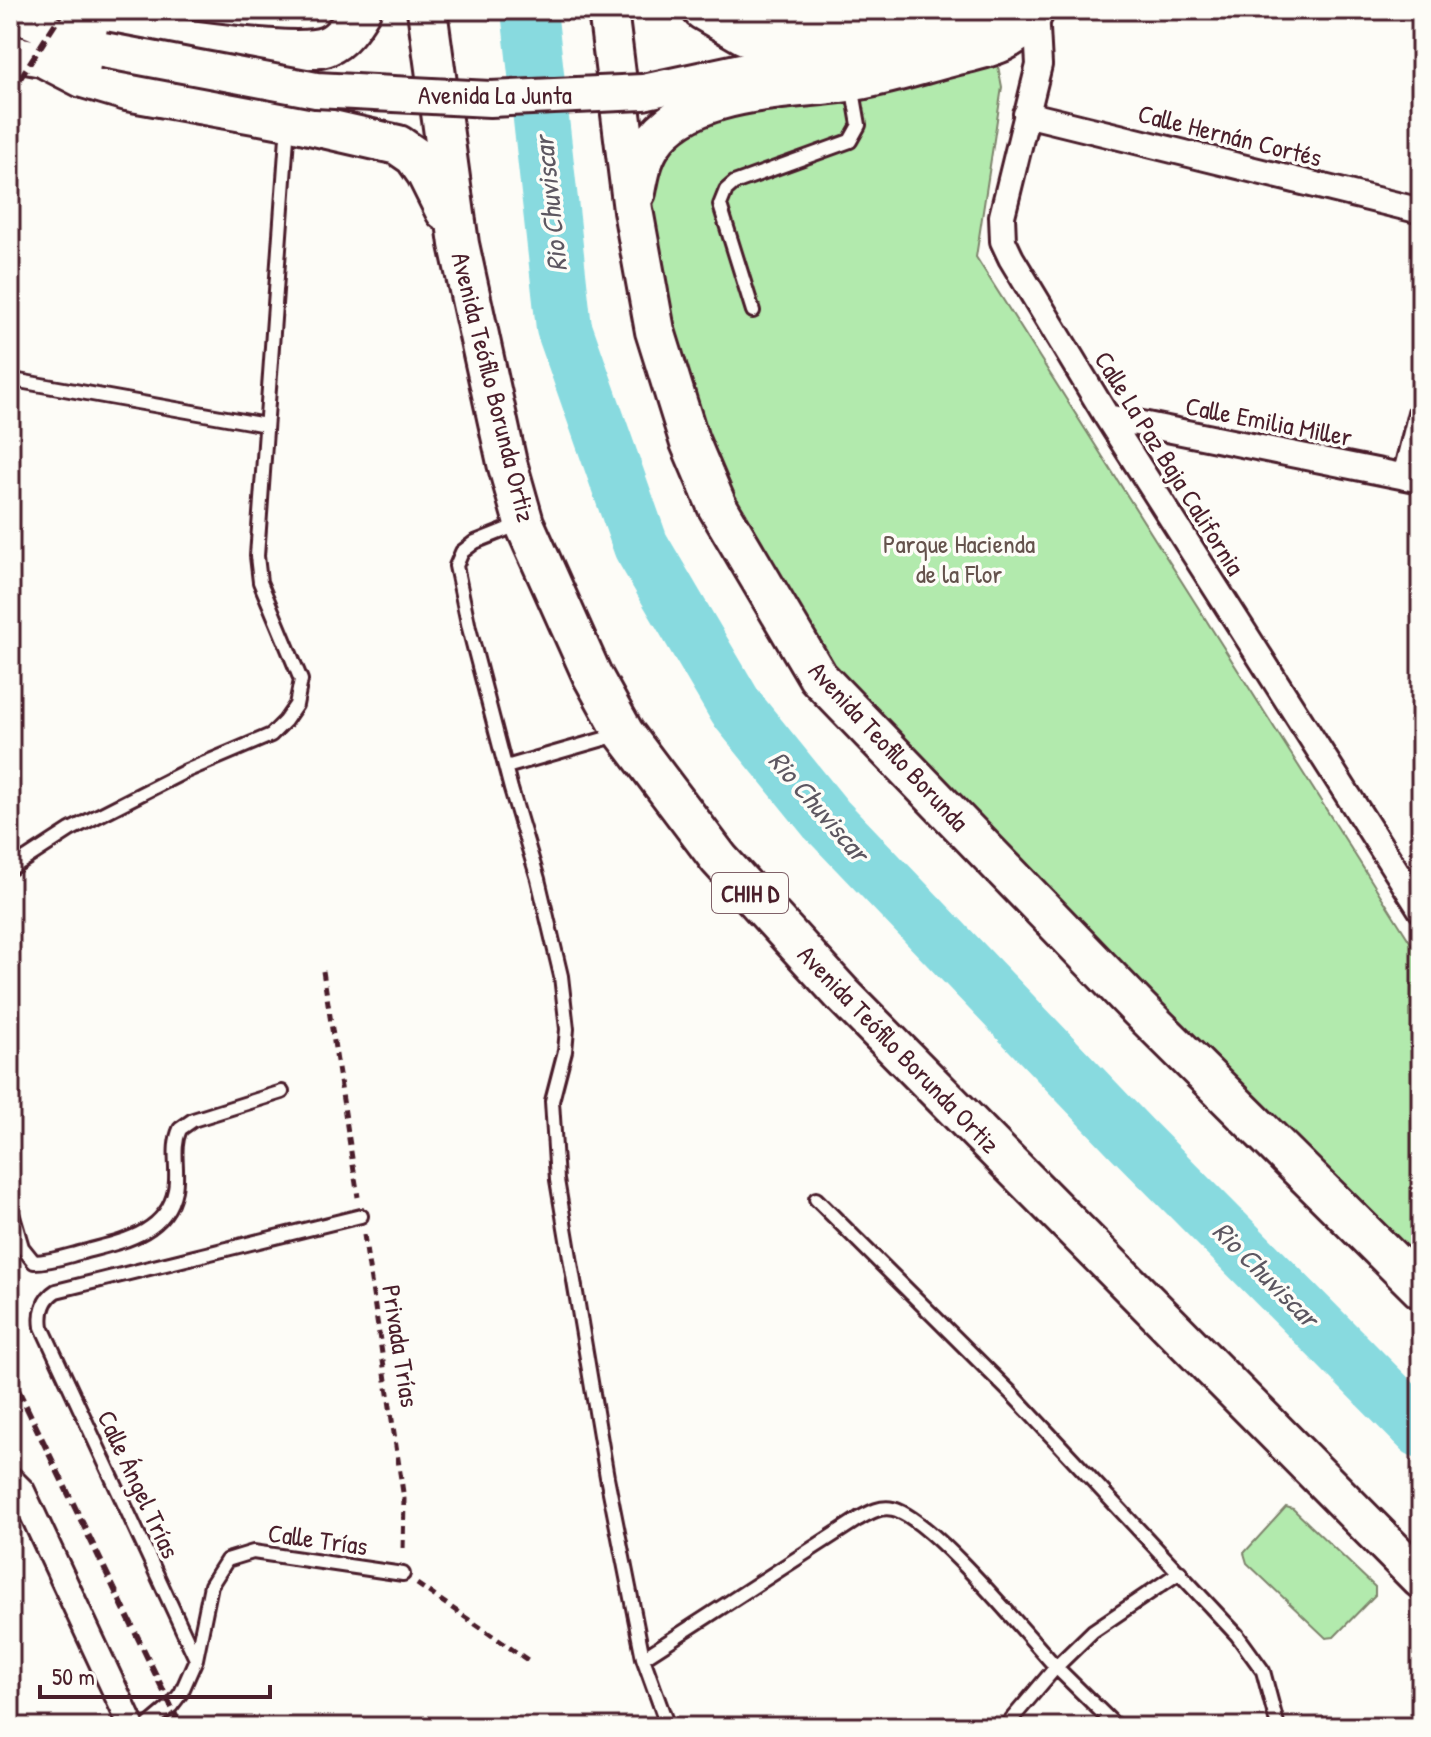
<svg xmlns="http://www.w3.org/2000/svg" width="1431" height="1737" viewBox="0 0 1431 1737" font-family="'Patrick Hand',sans-serif">
	<rect width="100%" height="100%" fill="#fdfcf7"/>
	<filter id="ink" filterUnits="userSpaceOnUse"><feTurbulence type="fractalNoise" baseFrequency=".0125" numOctaves="2"/><feDisplacementMap in="SourceGraphic" scale="16" xChannelSelector="R" yChannelSelector="G"/><feConvolveMatrix kernelMatrix="1 2 1 2 8 2 1 2 1" color-interpolation-filters="sRGB"/></filter>
	<g filter="url(#ink)">
		<path fill="#b2eaad" stroke="#7e846c" stroke-width="2" d="M997,61L1002,87L976,257L1421,959V1269L823,671L691,432L637,207L681,121Z
			M1286,1507L1293,1509L1375,1587V1595L1334,1637L1326,1638L1247,1563L1244,1553Z"/>
		<g fill="none" stroke-linecap="round" stroke-linejoin="round">
			<path stroke="#88dadf" stroke-width="56" d="M529,10L564,328L641,546L736,708L826,819L1133,1140L1421,1430"/>
			<defs>
				<path id="lane" d="M753,311L720,205L726,190L734,183L850,141L859,125L852,85
					M10,384L19,381L266,425
					M520,524L475,542L462,552L456,566L469,628L511,789L538,879L561,976L567,1029L565,1051L552,1101L557,1180L607,1477L643,1658
					M506,767L621,734
					M10,869L70,830L186,771L271,735L285,721L296,705L301,680L260,582L257,556L288,123
					M816,1199L1012,1394L1237,1635L1263,1671L1278,1727
					M10,1206L22,1247L34,1262C51,1262 67,1256 83,1252C119,1242 166,1235 175,1190C179,1169 171,1149 180,1129L193,1120L282,1092
					M196,1659L42,1327C40,1313 43,1299 56,1291L361,1216
					M146,1727L171,1706L181,1693L196,1659L211,1585L227,1560L253,1552L403,1574
					M668,1727L643,1658L858,1519C869,1513 880,1506 893,1509C930,1517 1025,1633 1056,1667L1005,1727
					M1117,1727L1056,1667L1093,1631L1180,1572"/>
				<path id="street" d="M1036,10L1039,65L1002,216L1003,241L1011,258L1107,417L1421,910
					M1026,114L1421,211
					M1107,417L1421,480
					M1405,477L1421,413
					M10,1479L22,1491L132,1727"/>
				<path id="secondary" d="M10,12L63,34L86,47
					M10,53L48,60L72,53
					M643,92L1026,10"/>
				<path id="primary" d="M427,10L459,244L507,463L524,523L592,675L624,733L719,859L842,994L1421,1579
					M608,10L633,210L655,331L689,440L717,506L818,677L1140,1010L1421,1289
					M702,10L745,35L838,24L893,10
					M63,34L94,29H116C158,35 294,59 327,46C342,40 353,23 361,10
					M48,60L83,78L127,91L288,120L398,145L414,156L426,173L445,211
					M636,192C639,176 642,159 651,145C689,87 786,91 848,82C883,77 919,65 954,56C987,48 1019,43 1035,10"/>
			</defs>
			<use href="#lane" stroke="#4a1f2b" stroke-width="18"/>
			<use href="#street" stroke="#4a1f2b" stroke-width="30"/>
			<use href="#secondary" stroke="#4a1f2b" stroke-width="40"/>
			<use href="#primary" stroke="#4a1f2b" stroke-width="44"/>
			<path stroke="#4a1f2b" stroke-width="5" stroke-dasharray="8 6" stroke-linecap="butt" d="M323,971L358,1197
				M364,1235L404,1499L403,1553
				M417,1584L532,1663"/>
			<use href="#lane" stroke="#fdfcf7" stroke-width="12"/>
			<use href="#street" stroke="#fdfcf7" stroke-width="24"/>
			<use href="#secondary" stroke="#fdfcf7" stroke-width="34"/>
			<use href="#primary" stroke="#fdfcf7" stroke-width="38"/>
			<path stroke="#4a1f2b" stroke-width="6" stroke-dasharray="12 6" stroke-linecap="butt" d="M10,94L64,10
				M10,1373L181,1727"/>
			<defs>
				<path id="secondary-bridge" d="M103,50L316,90L490,99L643,92"/>
			</defs>
			<use href="#secondary-bridge" stroke="#4a1f2b" stroke-width="40" stroke-linecap="butt"/>
			<use href="#secondary-bridge" stroke="#fdfcf7" stroke-width="34"/>
		</g>
	</g>
	<g text-anchor="middle" dominant-baseline="central" stroke-width="7" stroke-linejoin="round" paint-order="stroke">
		<rect fill="#fdfcf7" stroke="#806168" stroke-width="2" x="712" y="873" width="76" height="40" rx="6"/>
		<g font-size="24" font-weight="bold" fill="#4a1f2b">
			<text x="750" y="893">CHIH D</text>
		</g>
		<g font-size="26" fill="#4a1f2b" stroke="#fdfcf7">
			<text x="495" y="94">Avenida La Junta</text>
			<text transform="translate(1230 135) rotate(14)">Calle Hernán Cortés</text>
			<text transform="translate(494 387) rotate(76)">Avenida Teófilo Borunda Ortiz</text>
			<text transform="translate(1269 421) rotate(11)">Calle Emilia Miller</text>
			<text transform="translate(1170 463) rotate(58)">Calle La Paz Baja California</text>
			<text transform="translate(889 746) rotate(47)">Avenida Teofilo Borunda</text>
			<text transform="translate(899 1049) rotate(46)">Avenida Teófilo Borunda Ortiz</text>
			<text transform="translate(401 1346) rotate(81)">Privada Trías</text>
			<text transform="translate(139 1484) rotate(65)">Calle Ángel Trías</text>
			<text transform="translate(318 1539) rotate(8)">Calle Trías</text>
		</g>
		<g font-size="26" fill="#64524c" stroke="#fdfcf7">
			<text x="959" y="543">Parque Hacienda<tspan x="959" dy="30">de la Flor</tspan></text>
		</g>
		<g font-size="28" font-style="italic" fill="#5d5761" stroke="#fdfcf7">
			<text transform="translate(550 204) rotate(-96)">Rio Chuviscar</text>
			<text transform="translate(819 806) rotate(49)">Rio Chuviscar</text>
			<text transform="translate(1266 1274) rotate(45)">Rio Chuviscar</text>
		</g>
	</g>
	<rect width="1431" height="1737" fill="none" stroke="#fdfcf7" stroke-width="40"/>
	<rect x="20" y="20" width="1391" height="1697" fill="none" stroke="#4a1f2b" stroke-width="3" filter="url(#ink)"/>
	<path d="M40 1685v12h230v-12" fill="none" stroke="#4a1f2b" stroke-width="4"/>
	<text x="52" y="1685" font-size="24" fill="#4a1f2b" stroke="#fdfcf7" stroke-width="6" paint-order="stroke">50 m</text>
</svg>
